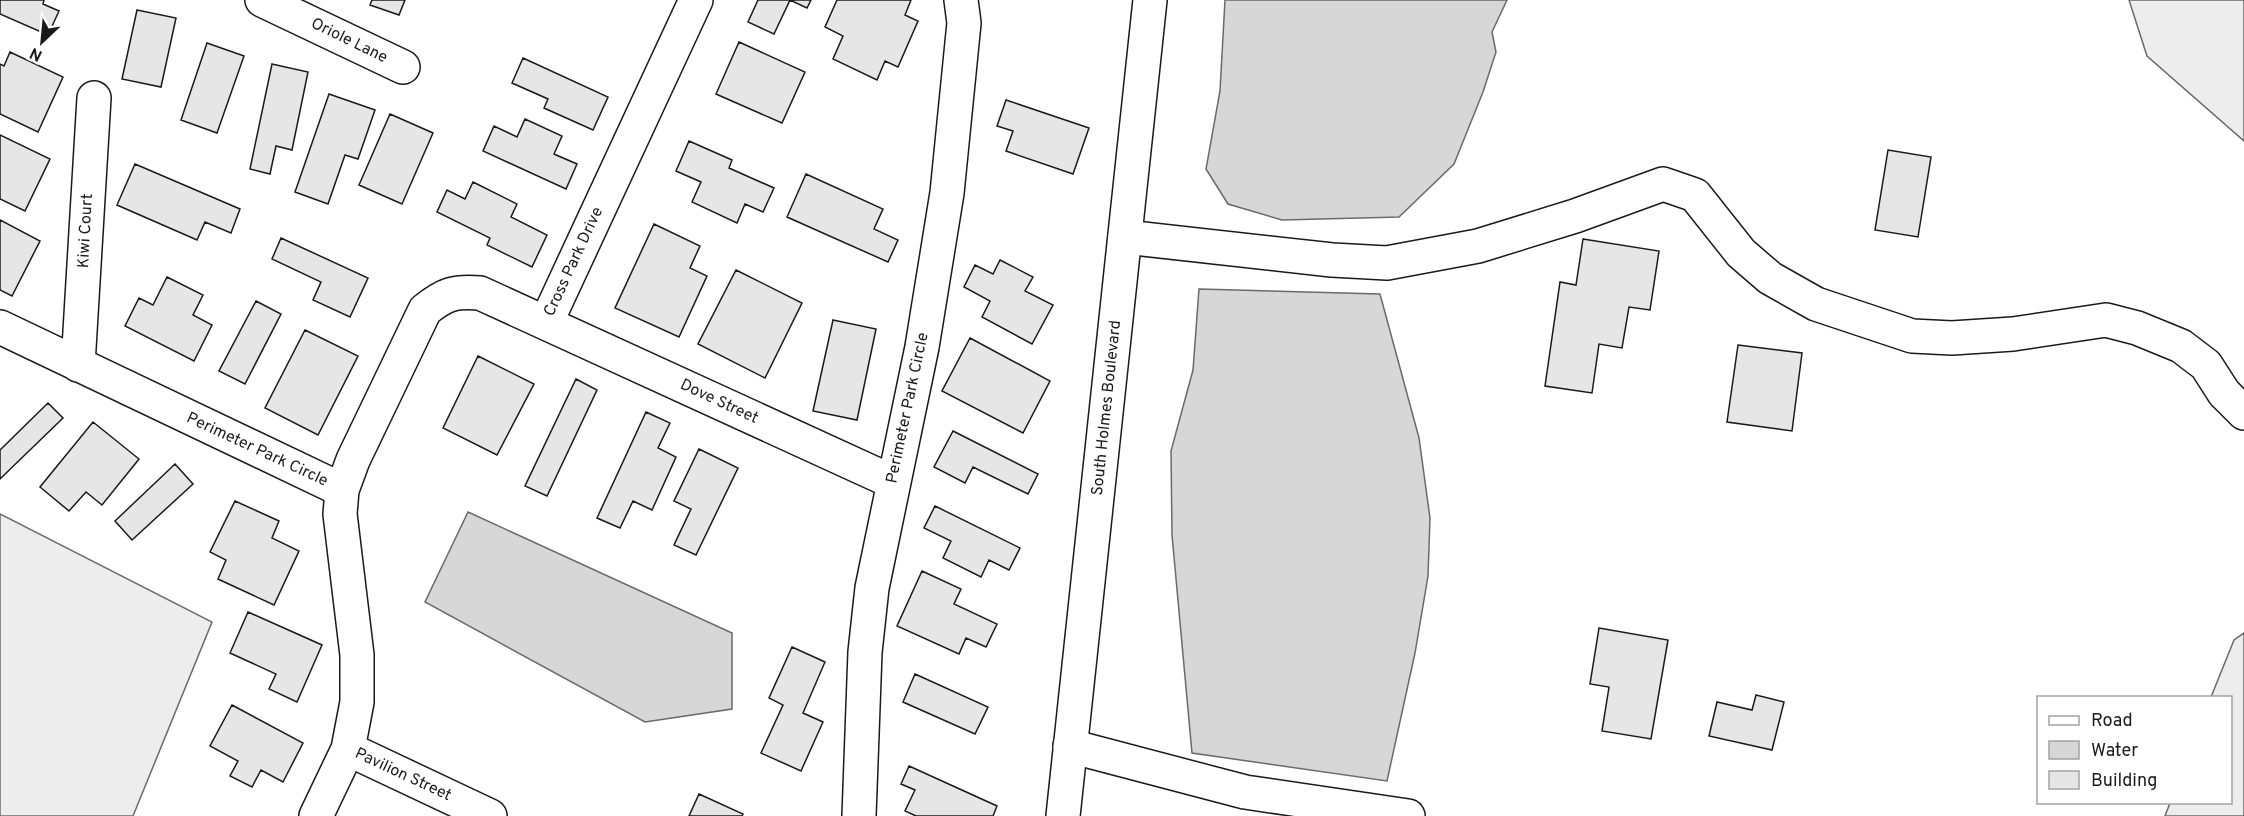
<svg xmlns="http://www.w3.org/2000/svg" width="2244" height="816" viewBox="0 0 2244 816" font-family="Overpass,sans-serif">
	<rect width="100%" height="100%" fill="#fff"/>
	<path fill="#ededed" stroke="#6a6a6a" stroke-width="1.5" d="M2129,0H2244V141L2147,56Z
		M0,514L212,622L133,816H0Z
		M2244,633V816H2165L2170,803L2230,802V698L2211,697L2234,640Z"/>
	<path fill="#d7d7d7" stroke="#6a6a6a" stroke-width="1.5" d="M1225,0H1507L1492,32L1496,52L1483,92L1454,164L1399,217L1282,220L1228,204L1206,169L1220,91Z
		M1199,289L1380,294L1419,438L1430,518L1428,576L1415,653L1387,781L1192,753L1172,535L1171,451L1193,370Z
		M468,512L732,633V709L645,722L425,602Z"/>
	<path fill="#e6e6e6" stroke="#1a1a1a" stroke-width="1.5" d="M0,0H44L43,4L59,11L48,35L0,14Z
		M372,0H405L399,15L370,5Z
		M758,0H790L774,34L748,22Z
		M790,0H811L807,8Z
		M837,0H911L905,15L918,21L898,67L885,61L877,80L833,59L843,36L825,27Z
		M137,10L176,18L161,87L122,79Z
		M739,42L805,72L782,123L716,94Z
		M207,43L244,56L217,133L181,120Z
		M10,52L63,77L38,132L0,114V64L4,66Z
		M523,58L608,97L593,130L544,108L548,99L512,83Z
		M272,64L308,72L292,150L276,146L270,174L250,169Z
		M329,94L375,110L358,159L345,155L328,204L295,192Z
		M1006,100L1089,128L1073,174L1006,151L1013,131L997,126Z
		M390,114L433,133L402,204L359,185Z
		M525,119L562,136L554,154L577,164L566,189L483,151L494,126L517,137Z
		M0,135L50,159L25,211L0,199Z
		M689,141L732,160L729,168L774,188L763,212L745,204L737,223L692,202L701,182L676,171Z
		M1888,150L1931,157L1918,237L1875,230Z
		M135,164L240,209L231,233L205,222L197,240L117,205Z
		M806,174L883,209L874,229L898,240L888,262L787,217Z
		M473,182L517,204L511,217L547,235L532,267L487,245L490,238L437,212L447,190L465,199Z
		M0,220L40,241L12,296L0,290Z
		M654,224L700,246L690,268L707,276L679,337L615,308Z
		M281,238L368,278L350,317L313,300L321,282L272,259Z
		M1583,239L1659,251L1650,310L1629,307L1622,348L1599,344L1592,393L1545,386L1560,282L1576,285Z
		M1000,260L1033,277L1025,291L1053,305L1032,344L982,317L990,301L964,287L975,265L993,274Z
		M736,270L802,303L765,378L698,344Z
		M167,277L203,295L193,315L212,325L194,361L125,326L139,298L153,305Z
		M256,301L281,314L245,384L219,371Z
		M833,320L876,329L857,420L813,411Z
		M305,330L358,356L318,435L265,408Z
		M970,338L1050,381L1023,433L942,391Z
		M1738,345L1802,353L1792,431L1727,422Z
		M478,356L534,384L497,455L443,428Z
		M576,379L597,390L547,496L525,486Z
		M48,403L63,418L0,479V450Z
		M646,412L670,423L658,448L676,457L652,510L633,501L620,528L597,518Z
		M93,422L139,459L102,505L86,492L69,511L40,487Z
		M953,431L1038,474L1028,494L973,467L965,483L934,467Z
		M699,449L738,468L696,555L674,545L691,509L674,501Z
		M175,464L193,484L132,540L115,521Z
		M235,501L279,521L272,538L299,551L274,605L218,579L226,560L210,552Z
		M935,506L1020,548L1009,570L989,560L981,577L943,558L951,541L924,528Z
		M922,571L961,589L954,604L997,624L986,647L966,638L959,654L897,626Z
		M248,612L322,645L297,702L269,689L276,674L230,653Z
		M1599,628L1668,640L1651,739L1602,731L1609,687L1590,684Z
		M792,647L825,662L803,713L823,722L801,771L761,753L783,705L769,698Z
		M915,674L988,707L975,734L903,702Z
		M1756,695L1784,702L1772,750L1709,736L1717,702L1752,710Z
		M232,705L303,743L283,782L261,770L252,787L230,776L238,761L210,746Z
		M909,766L997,806L993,816H916L905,811L915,790L901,784Z
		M699,794L743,814L742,816H689Z"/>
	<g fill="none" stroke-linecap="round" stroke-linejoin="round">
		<defs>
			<path id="minor" d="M262,0L403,67
				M1125,237L1332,260L1387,263L1478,246L1575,216L1663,184L1695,195L1741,253L1770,278L1816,304L1912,336L1952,338L2013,334L2106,320L2137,328L2181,346L2206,365L2224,393L2244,413
				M546,323L696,0
				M0,327L342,490
				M78,365L94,98
				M1070,746L1245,792L1408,816
				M348,749L490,816
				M316,816L348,749L357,702V655L340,514L342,490L353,460L425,310C445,294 454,291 480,293L893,482
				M859,816L865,652L872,588L922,347L947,193L964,23L961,0"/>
			<path id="major" d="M1063,816L1150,0"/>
		</defs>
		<use href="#minor" stroke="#1a1a1a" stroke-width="36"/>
		<use href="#major" stroke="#1a1a1a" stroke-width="36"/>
		<use href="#minor" stroke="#fff" stroke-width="33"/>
		<use href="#major" stroke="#fff" stroke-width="33"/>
	</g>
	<g text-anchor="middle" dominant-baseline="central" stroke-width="4.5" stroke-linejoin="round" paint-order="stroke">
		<g font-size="16" fill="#1a1a1a" stroke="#fff">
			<text transform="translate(349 41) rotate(26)">Oriole Lane</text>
			<text transform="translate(86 231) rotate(-87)">Kiwi Court</text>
			<text transform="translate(574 262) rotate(-65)">Cross Park Drive</text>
			<text transform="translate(719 402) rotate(25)">Dove Street</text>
			<text transform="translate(908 408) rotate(-78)">Perimeter Park Circle</text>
			<text transform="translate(1107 408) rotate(-84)">South Holmes Boulevard</text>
			<text transform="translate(257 450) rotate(25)">Perimeter Park Circle</text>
			<text transform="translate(403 775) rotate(25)">Pavilion Street</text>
		</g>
	</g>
	<rect x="2037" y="696" width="195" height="108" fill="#ffffff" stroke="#a3a3a3" stroke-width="1.5"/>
	<rect x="2049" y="716" width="30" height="9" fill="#ffffff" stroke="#a3a3a3" stroke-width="1.5"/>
	<text x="2091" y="726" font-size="18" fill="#1a1a1a">Road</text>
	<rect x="2049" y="741" width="30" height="18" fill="#d7d7d7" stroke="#a3a3a3" stroke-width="1.5"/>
	<text x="2091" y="756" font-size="18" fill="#1a1a1a">Water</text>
	<rect x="2049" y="771" width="30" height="18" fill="#e6e6e6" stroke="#a3a3a3" stroke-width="1.5"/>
	<text x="2091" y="786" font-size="18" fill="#1a1a1a">Building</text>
	<g transform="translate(42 42) rotate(206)" stroke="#ffffff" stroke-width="4.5" paint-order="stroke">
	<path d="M0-4.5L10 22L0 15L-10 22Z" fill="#1a1a1a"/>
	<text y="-9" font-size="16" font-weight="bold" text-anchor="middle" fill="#1a1a1a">N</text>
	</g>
</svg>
